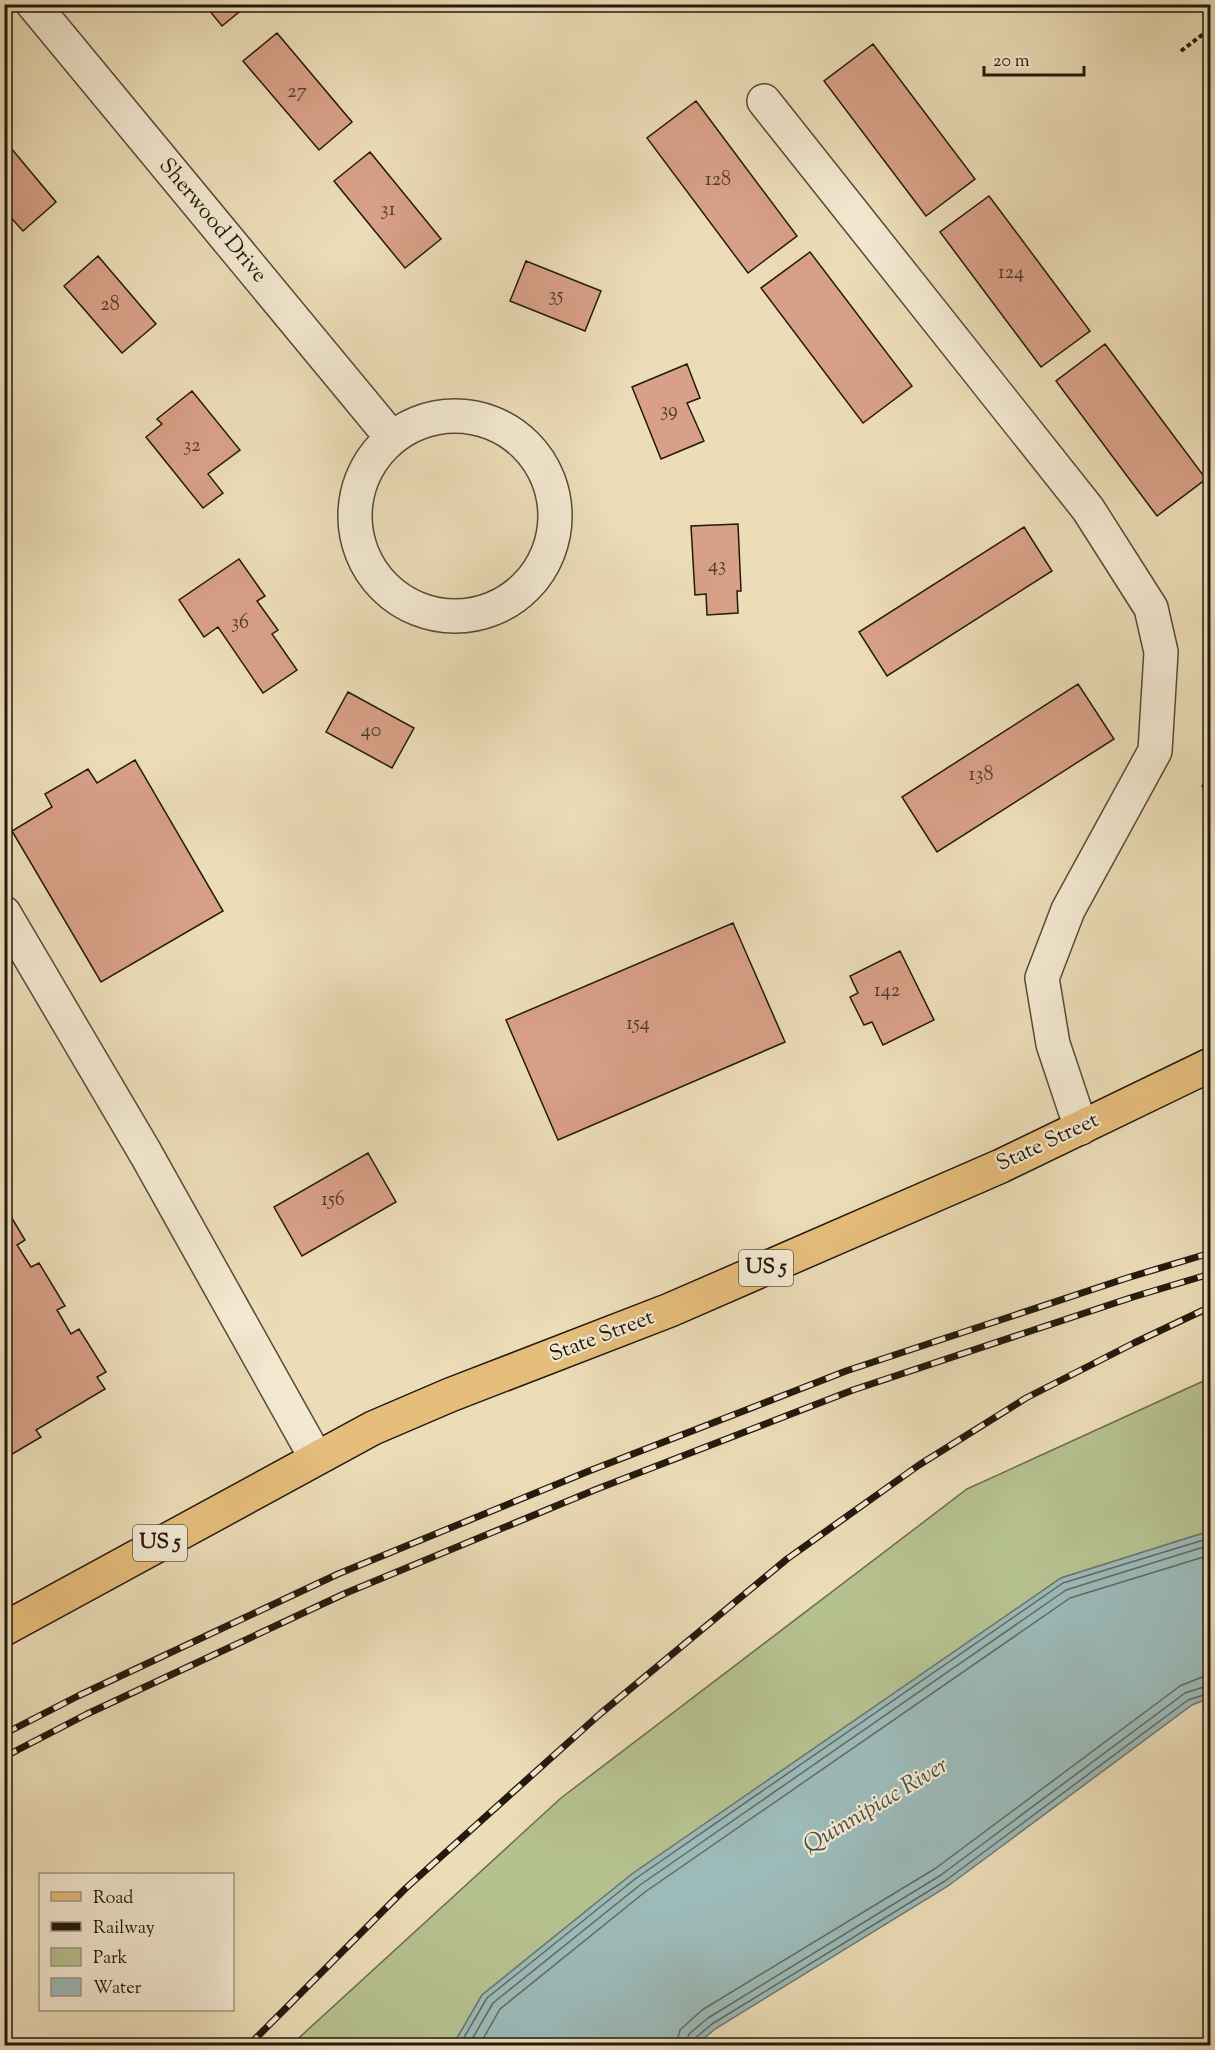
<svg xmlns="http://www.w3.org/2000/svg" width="1215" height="2050" viewBox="0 0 1215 2050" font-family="'Sorts Mill Goudy',serif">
	<rect width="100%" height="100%" fill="#ecddb8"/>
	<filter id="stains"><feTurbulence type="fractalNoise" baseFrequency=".00333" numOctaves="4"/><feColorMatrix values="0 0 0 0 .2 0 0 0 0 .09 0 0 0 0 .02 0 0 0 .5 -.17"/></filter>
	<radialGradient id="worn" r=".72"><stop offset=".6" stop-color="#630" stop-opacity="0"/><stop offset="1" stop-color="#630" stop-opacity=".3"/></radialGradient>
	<path fill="#b6c190" stroke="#6c6d4e" stroke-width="1.5" d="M1210,1378V1531L1061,1578L632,1874L482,1995L453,2045L290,2046L561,1798L967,1489Z"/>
	<path fill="#9cbab8" stroke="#6c7a74" stroke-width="1.5" d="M1210,1531V1698L1192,1705L948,1886L715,2029L696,2045H453L482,1995L632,1874L1061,1578Z"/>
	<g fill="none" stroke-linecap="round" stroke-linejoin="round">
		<path stroke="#606a62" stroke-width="1.5" d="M459,2046L487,1998L635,1879L1063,1583L1210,1538
			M468,2046L493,2003L640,1885L1066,1590L1210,1545
			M479,2046L500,2009L645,1892L1070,1598L1210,1555
			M676,2046L680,2030L702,2010L936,1868L1180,1686L1202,1677L1210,1676
			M685,2046L689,2034L708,2018L941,1875L1185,1693L1210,1685
			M693,2046L694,2039L712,2024L945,1881L1188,1700L1210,1693"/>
	</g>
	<path fill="#d8a088" stroke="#23190d" stroke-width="1.5" d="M204,4H249L222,26Z
		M277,33L352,122L319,150L243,61Z
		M873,44L975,179L926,216L824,81Z
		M696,101L797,236L748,273L647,138Z
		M5,141L56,202L23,231L4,210Z
		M370,152L441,239L405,268L334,181Z
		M989,196L1090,331L1041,367L940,232Z
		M810,252L912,386L863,423L761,288Z
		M98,256L156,324L122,353L64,286Z
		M526,261L601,291L585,331L510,301Z
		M1105,344L1206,479L1157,516L1056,381Z
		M687,364L700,398L687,403L704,441L661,459L632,387Z
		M192,391L240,450L208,474L223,493L203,508L146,437L162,424L157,419Z
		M738,524L741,591H737L738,613L707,615L706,594L695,595L691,526Z
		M1024,527L1052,571L887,676L859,632Z
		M239,559L265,596L257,601L278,630L272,634L297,670L263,693L218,627L204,637L179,600Z
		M1078,684L1114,739L937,852L902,797Z
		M348,692L414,728L392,768L326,732Z
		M135,760L223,911L101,982L12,831L52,807L45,794L88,769L97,783Z
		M1210,780V798L1202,786Z
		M733,923L785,1042L558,1140L506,1020Z
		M900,951L934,1020L883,1045L872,1022L864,1025L850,997L858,993L850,976Z
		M368,1153L396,1202L302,1256L274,1207Z
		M4,1205L25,1240L17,1245L31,1267L39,1263L65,1306L57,1310L71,1334L79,1329L106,1372L97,1377L105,1389L36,1430L41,1437L4,1459Z"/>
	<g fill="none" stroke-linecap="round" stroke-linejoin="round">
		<defs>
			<path id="minor" d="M33,4L392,438
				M764,101L1088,509L1151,608L1161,652L1155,751L1068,910L1042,978L1053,1044L1081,1128
				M355 516a100 100 0 1 1 200 0a100 100 0 1 1-200 0Z
				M4,913L146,1154L316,1458"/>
			<path id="major" d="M4,1629L373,1428L450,1395L670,1310L1001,1166L1210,1065"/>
		</defs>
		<use href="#minor" stroke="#554a38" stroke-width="36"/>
		<use href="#major" stroke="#23190d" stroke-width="36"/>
		<path stroke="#23190d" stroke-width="4" stroke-dasharray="4.5 3" stroke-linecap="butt" d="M1181,51L1210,29"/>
		<use href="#minor" stroke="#f3e9d1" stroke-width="33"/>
		<use href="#major" stroke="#e6be7c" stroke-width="33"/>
		<defs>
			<path id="rail" d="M4,1734L78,1696L338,1574L589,1471L846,1371L1127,1278L1210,1253
				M4,1757L87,1714L346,1593L597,1489L853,1390L1133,1297L1210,1274
				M248,2046L406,1888L600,1714L787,1559L919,1465L1026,1398L1134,1343L1210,1307"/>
		</defs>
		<use href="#rail" stroke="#23190d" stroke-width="7"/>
		<use href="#rail" stroke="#f3e9d1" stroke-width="4.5" stroke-dasharray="14" stroke-linecap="butt"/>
	</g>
	<g text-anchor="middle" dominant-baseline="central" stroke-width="4.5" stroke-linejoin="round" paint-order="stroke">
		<g font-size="20" fill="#503b2c">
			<text x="297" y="92">27</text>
			<text x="718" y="180">128</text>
			<text x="388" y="210">31</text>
			<text x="1011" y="273">124</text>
			<text x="556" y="296">35</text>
			<text x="110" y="305">28</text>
			<text x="669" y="411">39</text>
			<text x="192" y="446">32</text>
			<text x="717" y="566">43</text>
			<text x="240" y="623">36</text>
			<text x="371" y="731">40</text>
			<text x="981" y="775">138</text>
			<text x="887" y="991">142</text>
			<text x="638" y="1024">154</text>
			<text x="333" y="1200">156</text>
		</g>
		<g fill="#f3e9d1" stroke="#615748" stroke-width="1.5">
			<rect x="739" y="1250" width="54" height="36" rx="4.5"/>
			<rect x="133" y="1525" width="54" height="36" rx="4.5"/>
		</g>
		<g font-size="21" font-weight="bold" fill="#23190d">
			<text x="766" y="1268">US 5</text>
			<text x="160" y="1543">US 5</text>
		</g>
		<g font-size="22" fill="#23190d" stroke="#f3e9d1">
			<text transform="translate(212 221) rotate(50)">Sherwood Drive</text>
			<text transform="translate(1048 1143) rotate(-25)">State Street</text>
			<text transform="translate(602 1337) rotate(-21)">State Street</text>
		</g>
		<g font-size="24" font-style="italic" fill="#4d5149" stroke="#f3e9d1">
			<text transform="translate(876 1806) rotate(-31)">Quinnipiac River</text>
		</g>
	</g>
	<rect width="1215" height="2050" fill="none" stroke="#ecddb8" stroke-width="24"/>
	<rect x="6" y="6" width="1203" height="2038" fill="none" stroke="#23190d" stroke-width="3"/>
	<rect x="12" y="12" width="1191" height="2026" fill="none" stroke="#23190d" stroke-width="1.5"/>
	<rect x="39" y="1873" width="195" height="138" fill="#f3e9d1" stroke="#a09683" stroke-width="1.5"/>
	<rect x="51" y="1892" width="30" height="9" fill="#e6be7c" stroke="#a09683" stroke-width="1.5"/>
	<text x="93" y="1903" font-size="18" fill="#23190d">Road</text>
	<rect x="51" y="1922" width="30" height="9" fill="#23190d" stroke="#a09683" stroke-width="1.5"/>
	<text x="93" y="1933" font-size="18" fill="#23190d">Railway</text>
	<rect x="51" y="1948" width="30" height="18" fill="#b6c190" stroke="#a09683" stroke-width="1.5"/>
	<text x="93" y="1963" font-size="18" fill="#23190d">Park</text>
	<rect x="51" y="1978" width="30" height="18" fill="#9cbab8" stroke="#a09683" stroke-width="1.5"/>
	<text x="93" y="1993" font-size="18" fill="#23190d">Water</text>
	<path d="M984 66v9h100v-9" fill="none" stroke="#23190d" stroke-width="3"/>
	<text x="993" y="66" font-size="18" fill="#23190d" stroke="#f3e9d1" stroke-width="4.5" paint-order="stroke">20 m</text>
	<rect width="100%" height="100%" filter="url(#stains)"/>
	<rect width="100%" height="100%" fill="url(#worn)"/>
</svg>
